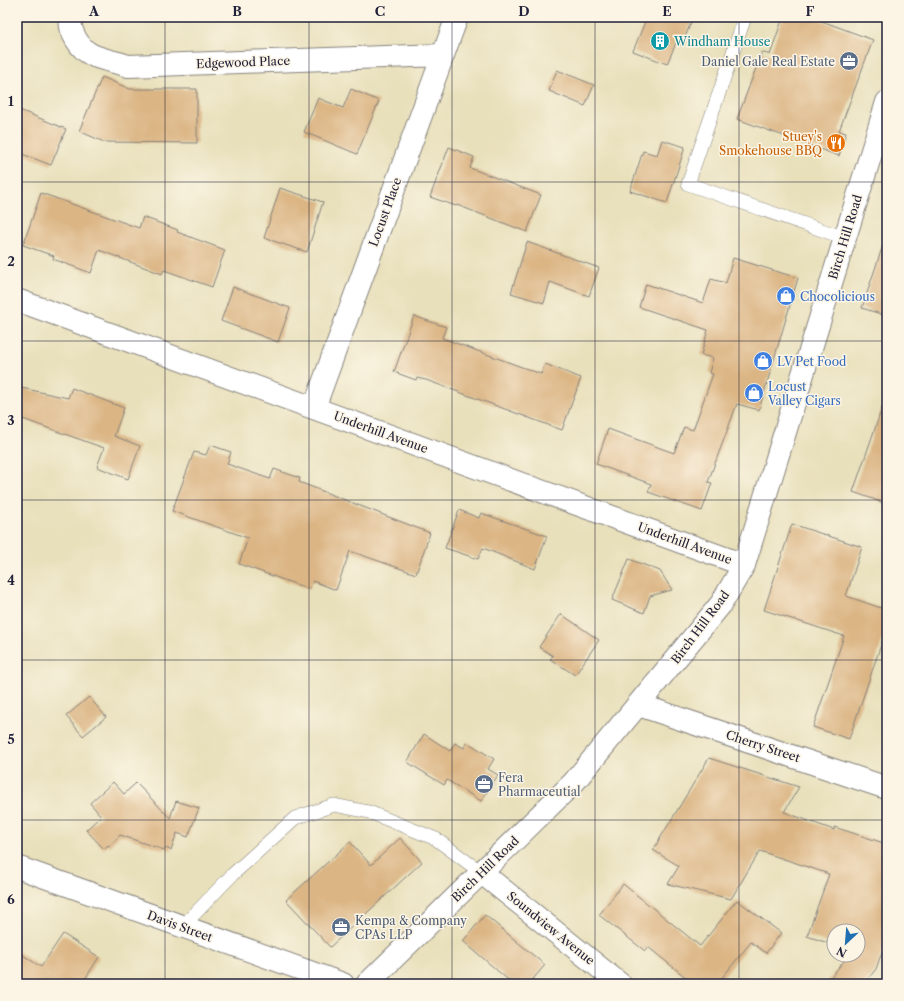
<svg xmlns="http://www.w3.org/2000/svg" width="904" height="1001" viewBox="0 0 904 1001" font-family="'Libre Caslon Text',serif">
	<rect width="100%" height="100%" fill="#fcf5e5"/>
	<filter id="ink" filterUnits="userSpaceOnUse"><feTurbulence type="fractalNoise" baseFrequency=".025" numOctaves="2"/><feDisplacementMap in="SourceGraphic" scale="8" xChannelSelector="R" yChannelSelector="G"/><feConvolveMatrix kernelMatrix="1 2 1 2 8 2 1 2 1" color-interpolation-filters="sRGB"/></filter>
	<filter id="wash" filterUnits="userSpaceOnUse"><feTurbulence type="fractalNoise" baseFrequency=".012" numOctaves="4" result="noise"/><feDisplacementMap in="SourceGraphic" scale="16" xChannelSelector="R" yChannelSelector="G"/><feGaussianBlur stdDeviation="0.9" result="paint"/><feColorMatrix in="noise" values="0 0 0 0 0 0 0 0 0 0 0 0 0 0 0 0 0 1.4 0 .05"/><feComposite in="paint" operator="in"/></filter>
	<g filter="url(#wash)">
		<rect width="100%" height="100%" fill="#e8e0bb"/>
		<g id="blocks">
			<path fill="#dbb584" d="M647,17H693L682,45L676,43L667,64L633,51Z
				M783,17H811L873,40L839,131L846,133L839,156L737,119L762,52L770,55Z
				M557,70L594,85L585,106L549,91Z
				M102,77L130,89H197V143L104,142L79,131Z
				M351,89L379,101L357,154L304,132L318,98L343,108Z
				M17,109L66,129L51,165L17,152Z
				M662,140L685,147L667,203L630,191L643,151L657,155Z
				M449,147L474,157L470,168L541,195L527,232L457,205L456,206L430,197Z
				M280,188L323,202L307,252L264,238Z
				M41,193L139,228L143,217L178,230L177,232L225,250L212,287L164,270L162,274L99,250L91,273L53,259L54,256L23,245Z
				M527,242L599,268L589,296L550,282L544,303L511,293Z
				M883,245L887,246V316L862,308Z
				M733,258L798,278L759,410L737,404L708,482L712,483L702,511L648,492L651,484L596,464L608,429L674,453L684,427L693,430L713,374L709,373L713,358L701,355L708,330L639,307L646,284L703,303L711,279L726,283Z
				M233,287L290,308L278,342L221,321Z
				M414,316L446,327L442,338L541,374L545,364L581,378L562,430L426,380L417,378L416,380L394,372Z
				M17,387L68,398L72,388L124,408L114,436L140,446L128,479L97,467L104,448L17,417Z
				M883,405L887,406V504L853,492Z
				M210,445L231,452L227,464L270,479L274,469L300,478L299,482L430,533L416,574L350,551L336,590L313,581L309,589L239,564L248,538L172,511L194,452L206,455Z
				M459,510L479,518L481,513L547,536L535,569L483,548L478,559L445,548Z
				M792,524L862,547L846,596L887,610V627L849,739L813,727L844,636L764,610Z
				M629,559L660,571L672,590L650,596L644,613L612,600Z
				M561,614L599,640L575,675L550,659L553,656L539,647Z
				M89,697L106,717L83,736L66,716Z
				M424,734L450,751L455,743L464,748L467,742L494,759L488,769L498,775L481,801L447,780L444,785L407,762Z
				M709,758L799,787L784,812L834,830V827L887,844V938L876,969L864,984H825L849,955H858V931H834V945L807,936L829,874L760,851L731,899L668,884L679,866L653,850Z
				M113,782L124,794L136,783L170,818L176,801L199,808L188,837L177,833L171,850L165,848L164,850L120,835L109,847L108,845L104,849L86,830L101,816L90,803Z
				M400,838L422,862L330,947L286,900L350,842L371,865Z
				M623,884L700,946L737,900L781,933L766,953L751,942L717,984H694L648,947L645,951L599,915Z
				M485,915L545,965L529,984H513L463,941Z
				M63,934L99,957L82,984H17V951L41,967Z"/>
		</g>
	</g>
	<g filter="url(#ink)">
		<use href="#blocks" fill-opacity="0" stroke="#85817b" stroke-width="1"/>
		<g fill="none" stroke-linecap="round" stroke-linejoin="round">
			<defs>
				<path id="service" d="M745,17L688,184L845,238
					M183,926L233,874L295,818L334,805L369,812L436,839L482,873"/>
				<path id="minor" d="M71,17C68,31 80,49 92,55C103,60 117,62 128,66L442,55
					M17,300L744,565
					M314,408L457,17
					M639,705L887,788
					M17,867L343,984
					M482,873L620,984"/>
				<path id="tertiary" d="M367,984L574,782L721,604L744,565L887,102"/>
			</defs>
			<use href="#service" stroke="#85817b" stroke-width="14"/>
			<use href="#minor" stroke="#85817b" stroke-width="24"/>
			<use href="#tertiary" stroke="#85817b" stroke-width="24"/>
			<use href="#service" stroke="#fff" stroke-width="13"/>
			<use href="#minor" stroke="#fff" stroke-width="22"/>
			<use href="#tertiary" stroke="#fff" stroke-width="22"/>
		</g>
	</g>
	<path fill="none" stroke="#22223b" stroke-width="1" stroke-opacity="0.55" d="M165,17V984M309,17V984M452,17V984M595,17V984M739,17V984M17,182H887M17,341H887M17,500H887M17,660H887M17,820H887"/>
	<defs>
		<symbol id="building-disc" viewBox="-11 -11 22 22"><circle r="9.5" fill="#0f9aa8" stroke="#fcf5e5"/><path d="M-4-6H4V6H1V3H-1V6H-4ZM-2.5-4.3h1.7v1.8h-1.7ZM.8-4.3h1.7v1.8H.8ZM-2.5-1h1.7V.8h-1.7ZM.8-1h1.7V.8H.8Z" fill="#fff"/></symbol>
		<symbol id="office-disc" viewBox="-11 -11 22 22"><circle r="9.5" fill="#5c6f8a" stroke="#fcf5e5"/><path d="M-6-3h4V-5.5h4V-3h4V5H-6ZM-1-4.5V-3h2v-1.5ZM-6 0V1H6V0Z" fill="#fff"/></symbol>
		<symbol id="restaurant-disc" viewBox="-11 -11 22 22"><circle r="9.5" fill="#e8710a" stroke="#fcf5e5"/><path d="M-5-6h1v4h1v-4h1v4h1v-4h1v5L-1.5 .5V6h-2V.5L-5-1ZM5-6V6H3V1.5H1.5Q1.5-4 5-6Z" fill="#fff"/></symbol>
		<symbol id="shop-disc" viewBox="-11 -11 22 22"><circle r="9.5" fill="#3f7fe0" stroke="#fcf5e5"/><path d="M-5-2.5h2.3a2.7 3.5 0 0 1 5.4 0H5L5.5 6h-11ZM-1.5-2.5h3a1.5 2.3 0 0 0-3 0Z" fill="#fff"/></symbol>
	</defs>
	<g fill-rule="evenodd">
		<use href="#building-disc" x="649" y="30" width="22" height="22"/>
		<use href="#office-disc" x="838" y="50" width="22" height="22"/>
		<use href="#restaurant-disc" x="825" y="132" width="22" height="22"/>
		<use href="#shop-disc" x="775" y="285" width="22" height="22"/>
		<use href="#shop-disc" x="752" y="350" width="22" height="22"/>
		<use href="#shop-disc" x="743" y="382" width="22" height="22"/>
		<use href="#office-disc" x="473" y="773" width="22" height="22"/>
		<use href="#office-disc" x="330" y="916" width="22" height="22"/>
	</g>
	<g text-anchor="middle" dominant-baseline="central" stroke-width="3" stroke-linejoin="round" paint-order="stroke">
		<g font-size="12" fill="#0d838f" stroke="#fcf5e5" text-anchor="start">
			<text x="674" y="41">Windham House</text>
		</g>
		<g font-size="12" fill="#4e5e75" stroke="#fcf5e5" text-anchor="start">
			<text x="835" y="61" text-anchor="end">Daniel Gale Real Estate</text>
			<text x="498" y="777">Fera<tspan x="498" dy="14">Pharmaceutial</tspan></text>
			<text x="355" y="920">Kempa &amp; Company<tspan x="355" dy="14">CPAs LLP</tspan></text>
		</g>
		<g font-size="12" fill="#22223b" stroke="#fcf5e5">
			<text transform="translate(243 62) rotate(-2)">Edgewood Place</text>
			<text transform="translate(385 212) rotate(-70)">Locust Place</text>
			<text transform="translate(845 237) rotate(-73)">Birch Hill Road</text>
			<text transform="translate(381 432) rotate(20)">Underhill Avenue</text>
			<text transform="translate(685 543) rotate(20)">Underhill Avenue</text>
			<text transform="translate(700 627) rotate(-53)">Birch Hill Road</text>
			<text transform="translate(763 746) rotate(18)">Cherry Street</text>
			<text transform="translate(485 869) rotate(-44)">Birch Hill Road</text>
			<text transform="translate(180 926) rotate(20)">Davis Street</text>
			<text transform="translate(551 928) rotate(39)">Soundview Avenue</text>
		</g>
		<g font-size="12" fill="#c56008" stroke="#fcf5e5" text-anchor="end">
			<text x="822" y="136">Stuey's<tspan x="822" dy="14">Smokehouse BBQ</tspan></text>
		</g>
		<g font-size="12" fill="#366cbe" stroke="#fcf5e5" text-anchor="start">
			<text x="800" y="296">Chocolicious</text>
			<text x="777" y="361">LV Pet Food</text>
			<text x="768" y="386">Locust<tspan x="768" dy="14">Valley Cigars</tspan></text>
		</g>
	</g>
	<rect width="904" height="1001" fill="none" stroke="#fcf5e5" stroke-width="44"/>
	<g transform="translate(846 943) rotate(206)"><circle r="19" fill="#fcf5e5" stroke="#a5a1a1"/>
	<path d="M0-3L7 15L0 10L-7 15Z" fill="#1f6fb2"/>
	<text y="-6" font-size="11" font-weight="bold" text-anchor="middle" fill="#22223b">N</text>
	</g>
	<rect x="22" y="22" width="860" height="957" fill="none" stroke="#22223b" stroke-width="1.5"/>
	<g font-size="13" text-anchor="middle" font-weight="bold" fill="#22223b">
		<text x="94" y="16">A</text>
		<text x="237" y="16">B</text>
		<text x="380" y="16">C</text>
		<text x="524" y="16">D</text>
		<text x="667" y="16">E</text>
		<text x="810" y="16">F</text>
		<text x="11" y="106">1</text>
		<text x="11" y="266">2</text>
		<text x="11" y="425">3</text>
		<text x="11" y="585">4</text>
		<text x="11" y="744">5</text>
		<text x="11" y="904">6</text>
	</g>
</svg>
